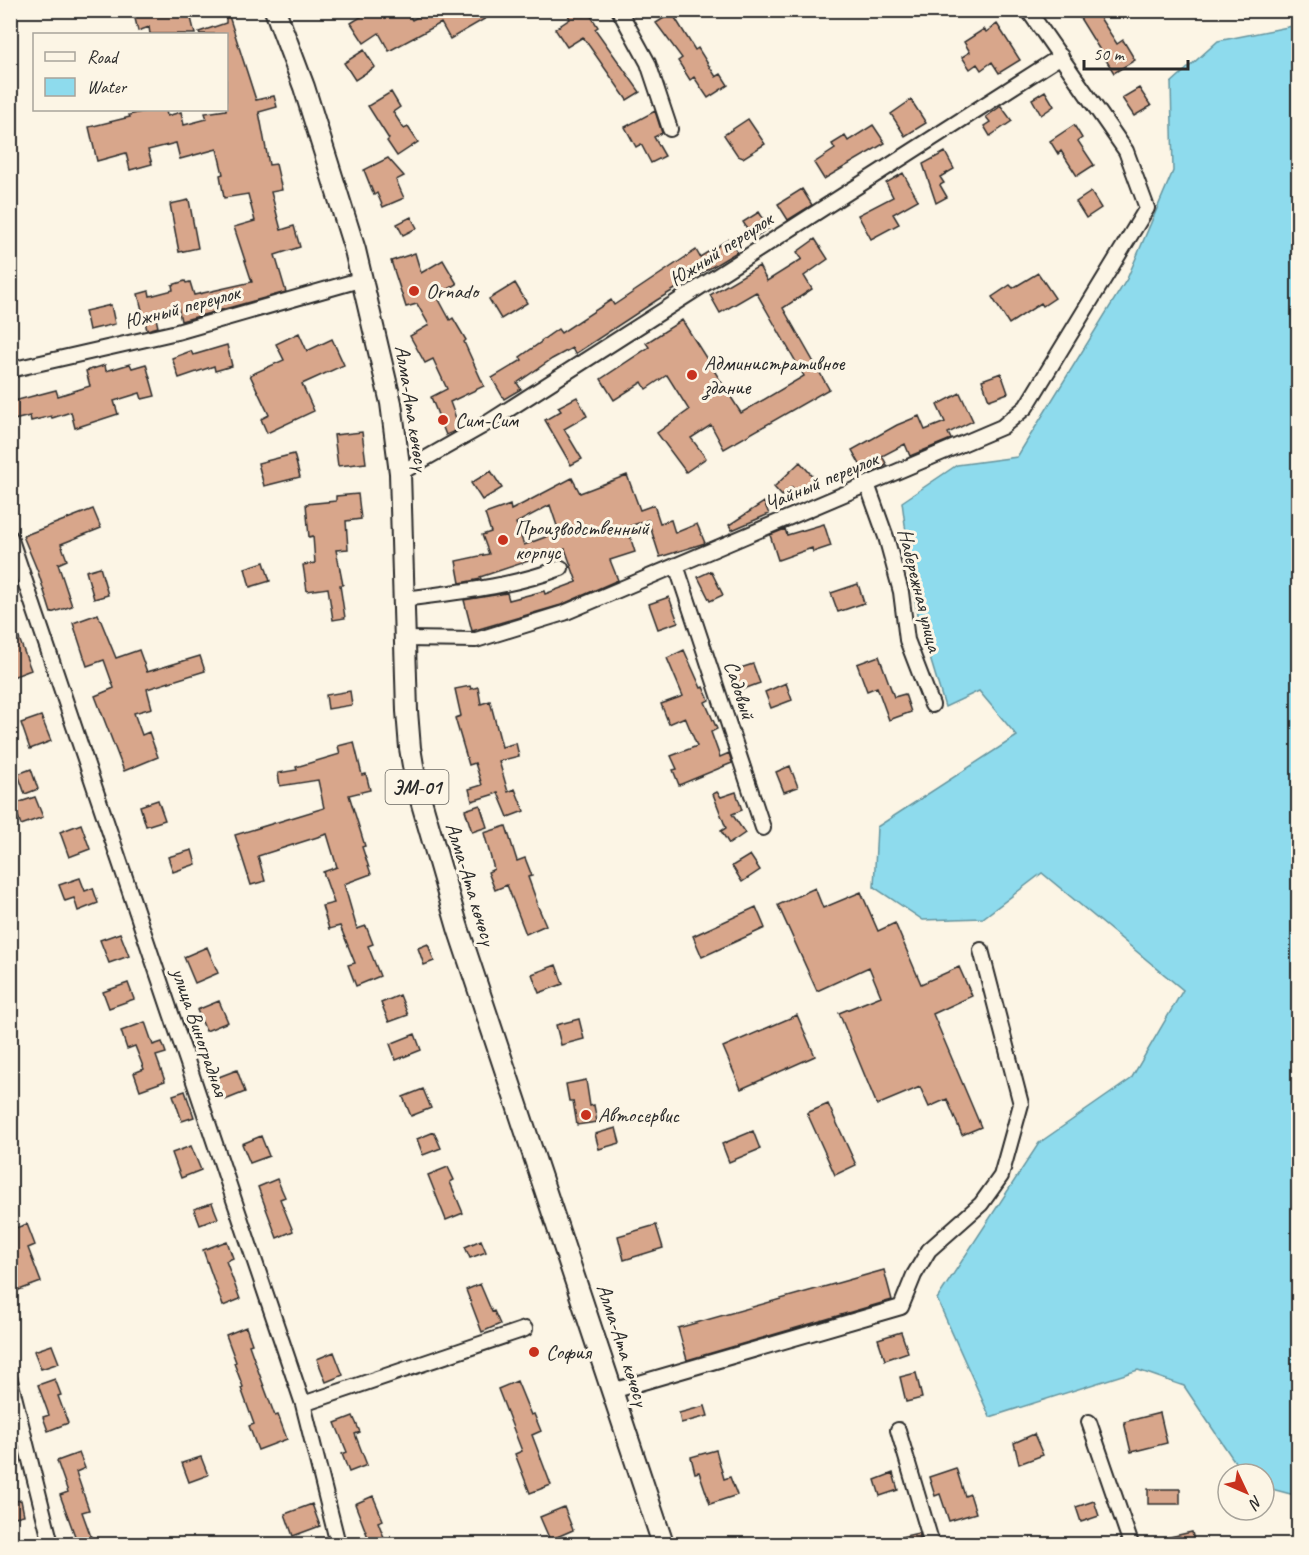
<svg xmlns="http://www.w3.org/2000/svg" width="1309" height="1555" viewBox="0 0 1309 1555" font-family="Caveat,sans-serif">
	<rect width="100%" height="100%" fill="#fcf5e5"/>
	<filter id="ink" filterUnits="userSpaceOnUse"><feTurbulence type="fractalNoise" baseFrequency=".0167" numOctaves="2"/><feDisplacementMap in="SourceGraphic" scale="12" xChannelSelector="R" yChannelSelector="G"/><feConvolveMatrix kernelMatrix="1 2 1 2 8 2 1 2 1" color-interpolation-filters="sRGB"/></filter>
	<g filter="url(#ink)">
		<path fill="#8edbed" stroke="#66959f" stroke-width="1.5" d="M1298,25V1496L1264,1487V1474H1243L1184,1386L1138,1370L990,1417L937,1299L1039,1143L1131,1079L1183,990L1042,873L983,918L923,920L874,887L877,827L1017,736L979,691L945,707L917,615L902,502L957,465L1017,457L1127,279L1173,171L1171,83L1218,41Z"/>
		<path fill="#d8a68b" stroke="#2b2b2b" stroke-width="1.5" fill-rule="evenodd" d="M133,10H189L195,34H150L149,27L138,31Z
			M361,10H406L412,20L430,10H500L450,39L441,23L389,51L379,33L364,43L351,23L364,15Z
			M566,10H580L584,16L589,13L598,27L595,29L640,92L627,100L583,37L567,47L555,29L570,19Z
			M1075,10H1095L1117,44L1123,40L1135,60L1114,73Z
			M672,13L695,50L698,48L716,77L721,74L728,85L708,98L694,77L690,80L678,61L682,58L656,23Z
			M226,16H229L256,100L274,96L277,107L259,112L269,165L276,164L282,190L271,192L281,230L294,226L300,247L275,255L286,292L181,321L178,307L155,314L158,327L147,330L138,294L149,291L150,296L173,290L172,285L185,281L186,283L190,282L194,295L252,282L234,227L255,221L248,194L224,198L220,175L223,174L217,149L180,159L176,143L148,150L152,164L130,170L126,153L97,161L89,127L130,117L129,115L150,110H166L167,116L181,112L184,125L207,119L205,113L226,110V34H200L199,32L226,23Z
			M997,24L1020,60L999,73L992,62L981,70L977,64L970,69L962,57L970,52L964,42L984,29L986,32Z
			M364,50L375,67L355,80L344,63Z
			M1139,88L1151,106L1134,116L1122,98Z
			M1045,91L1054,106L1041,115L1032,99Z
			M391,92L400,107L393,112L404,129L408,127L418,142L397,156L387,141L389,139L368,106Z
			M911,100L926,123L905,136L891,114Z
			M1001,106L1012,121L990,136L984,126L990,122L986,117Z
			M655,111L662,133L654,137L665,156L651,163L641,144L636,147L625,127Z
			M748,119L765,144L743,158L738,156L724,135Z
			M873,125L885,143L824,179L814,163L835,149L832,144L845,136L848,141Z
			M1074,125L1082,138L1078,141L1094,165L1077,176L1061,151L1058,154L1050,141Z
			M945,152L954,169L940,177L944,183L940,185L947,197L936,203L923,164Z
			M388,158L404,176L396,180L404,198L383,207L377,193L374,195L364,170Z
			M903,173L918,200L893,214L899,224L871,239L858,215L893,197L886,183Z
			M802,189L812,205L788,220L778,204Z
			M1091,192L1101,208L1086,218L1076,202Z
			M189,200L198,248L179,252L170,204Z
			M759,212L769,228L753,238L743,222Z
			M411,217L417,228L403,235L397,224Z
			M729,239L737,252L657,300L575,354L572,348L552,359L517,383L521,389L504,399L492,378L522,360L520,357L541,342V341L558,329L561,333L611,300L614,305L696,250L700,257Z
			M815,239L828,259L804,276L812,289L783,308L829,389L724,449L711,425L691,438L706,458L686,472L657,433L689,410L667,375L646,389L642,382L614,400L601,379L649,347L646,343L682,320L741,413L804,376L756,292L720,313L710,295L759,266L767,281L802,259L797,252Z
			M415,253L421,273L443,260L457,284L437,296L450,320L453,318L466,340L464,342L484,386L450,402L460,429L446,435L431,397L447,389L433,359L425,363L410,336L429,325L417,304L406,307L391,261Z
			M1038,273L1055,298L1043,306L1041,303L1009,324L992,297L1010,285L1013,288Z
			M515,283L527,303L501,319L489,299Z
			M111,305L115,324L89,330L85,311Z
			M299,333L307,351L332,339L344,365L302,384L314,411L267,433L261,419L269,415L250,375L284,360L276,344Z
			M227,345L232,366L215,371L214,366L179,378L172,358L191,351L193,355Z
			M130,364L132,368L146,364L155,396L142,399L140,393L114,401L118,414L75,428L71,412L52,418L51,416L31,421L30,416L10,421V402L56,390L58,396L90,386L86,371L105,365L106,371Z
			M1001,373L1008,393L989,400L982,380Z
			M960,393L973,421L948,433L951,439L910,456L905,444L882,456L887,465L866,475L852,450L897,425L919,416L925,430L945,422L937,405Z
			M577,397L587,416L564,429L582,459L571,465L545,420L561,411L558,407Z
			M362,432L366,463L338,466L334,435Z
			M294,454L300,477L264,486L258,463Z
			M800,462L817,481L801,496L792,487L782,496L774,487Z
			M491,471L502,488L482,500L471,483Z
			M627,475L640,510L654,505L660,523L671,520L675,533L697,524L705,543L660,557L648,520L627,527L635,552L610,560L618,580L561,605L472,631L464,600L507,593L509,600L544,591L545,594L577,582L565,549L480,577L481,579L460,583L456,561L489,554L482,535L491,532L485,514L510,505L511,510L572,478L580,493ZM550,505L559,532L524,545L516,523Z
			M358,494L361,519L346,521L348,549L336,550L343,585H340L345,618L333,620L328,588L307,591L303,565L315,563L313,536L309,537L306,504L336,501V496Z
			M764,502L769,514L732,530L729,525Z
			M93,509L101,528L61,544L67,560L58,564L72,606L51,613L38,572L23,536Z
			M824,524L831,546L813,552L812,548L778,560L770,535L785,529L787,535Z
			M264,562L270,581L250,587L245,568Z
			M100,567L108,595L94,599L86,571Z
			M711,571L723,595L710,601L698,577Z
			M858,584L864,603L838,612L831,593Z
			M669,597L678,622L658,629L649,604Z
			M98,614L116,658L139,650L147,672L200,656L205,671L147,689L152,708L134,713L142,735L149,732L158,757L124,771L95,696L114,688L104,660L87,666L73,623Z
			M11,617L31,670L10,678V617Z
			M684,650L701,688L703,687L709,700L705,702L717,729L711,732L720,757L729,753L732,763L679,785L673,770L677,769L671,756L697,746L685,717L669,724L661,704L683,696L667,658Z
			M879,656L894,697L905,694L911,712L889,720L877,687L867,691L857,664Z
			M753,664L760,683L741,690L734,670Z
			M786,683L792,700L771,708L765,692Z
			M470,686L471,689L478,687L481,704L490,701L502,747L516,743L519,756L499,761L508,792L515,789L524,811L508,817L498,793L472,801L469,789L482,785L475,763L469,765L455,718L461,716L455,689Z
			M350,691L352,705L328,709L326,695Z
			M41,716L51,741L30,749L21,723Z
			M354,742L362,775L366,774L370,790L349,795L365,846L362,847L371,874L344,884L357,929L366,926L373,944L368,946L380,976L356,986L348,965L355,963L340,926L329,929L322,906L334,903L323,872L337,867L327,834L258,856L265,881L251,885L235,835L324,808L318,780L280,786L278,773L297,770L296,767L340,754L338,746Z
			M790,766L798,787L784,792L776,772Z
			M31,769L38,789L25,794L18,774Z
			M717,792L721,797L736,792L742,810L732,814L745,833L729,844L721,831L726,828L713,794Z
			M35,797L43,817L21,825L14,804Z
			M158,800L165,820L146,826L140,806Z
			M480,805L487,827L472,832L465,810Z
			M81,824L90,849L69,857L60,832Z
			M506,826L517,861L525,858L532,876L528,877L537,902H536L546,925L526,934L507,885L495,890L488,872L494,869L484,833Z
			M192,850L196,864L173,872L168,857Z
			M750,855L760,870L742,882L732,866Z
			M80,878L85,891L93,888L98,903L78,911L74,898L65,901L59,885Z
			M815,888L823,908L861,892L878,931L895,923L921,984L959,967L972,996L933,1014L981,1127L962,1135L947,1099L929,1107L920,1087L877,1105L839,1013L881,996L869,967L817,991L778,905Z
			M756,907L765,928L702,957L693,936Z
			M120,933L129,956L109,963L100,940Z
			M428,944L434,961L424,965L418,948Z
			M207,947L218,973L195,983L184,957Z
			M556,965L563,984L539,993L532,974Z
			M128,983L134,999L109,1008L103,992Z
			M400,995L408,1015L389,1022L381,1003Z
			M219,1001L228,1022L206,1031L197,1010Z
			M797,1015L815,1056L741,1089L723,1047Z
			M579,1019L584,1039L561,1045L556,1025Z
			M145,1022L153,1045L162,1042L166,1053L156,1056L165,1081L140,1090L134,1073L144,1069L135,1046L127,1049L121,1031Z
			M415,1034L421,1050L396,1060L390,1044Z
			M237,1070L245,1092L225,1100L216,1078Z
			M586,1080L590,1106L594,1105L597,1122L577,1125L573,1101H569L566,1084Z
			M423,1089L431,1108L411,1116L403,1097Z
			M185,1091L194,1117L182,1121L173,1095Z
			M828,1104L856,1165L835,1175L807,1113Z
			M616,1128L620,1143L599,1149L595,1134Z
			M753,1131L760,1149L729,1162L722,1144Z
			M434,1132L441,1148L423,1155L417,1139Z
			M261,1136L269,1156L250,1163L242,1144Z
			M191,1146L201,1170L181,1178L172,1153Z
			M448,1167L454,1180L450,1182L463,1213L446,1220L428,1175Z
			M277,1179L285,1197L280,1199L293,1231L277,1238L258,1187Z
			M212,1203L218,1218L200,1225L194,1209Z
			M27,1224L35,1245L28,1248L41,1282L19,1290L10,1268V1230Z
			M656,1225L663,1248L624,1260L618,1236Z
			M481,1240L486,1252L470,1258L465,1247Z
			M227,1241L233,1258L226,1261L240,1299L223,1306L203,1250Z
			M884,1270L892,1300L687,1360L678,1328Z
			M480,1284L492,1312L494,1311L500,1324L482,1332L466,1290Z
			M246,1327L252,1344L249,1345L259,1373L275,1416L278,1415L287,1439L258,1450L249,1426L254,1424L241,1388L243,1387L234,1363L236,1362L226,1335Z
			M901,1332L908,1352L885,1360L878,1339Z
			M52,1345L59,1363L41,1369L34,1351Z
			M334,1352L343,1375L326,1382L317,1359Z
			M916,1373L922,1398L906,1402L900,1377Z
			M55,1379L61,1395L58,1396L68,1423L48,1431L43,1417L49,1415L38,1385Z
			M517,1381L531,1415L534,1414L541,1431L532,1435L551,1485L530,1493L515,1454L522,1451L498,1389Z
			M705,1406L708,1416L681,1423L679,1413Z
			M1160,1413L1167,1443L1131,1452L1124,1422Z
			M353,1416L360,1432L355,1434L367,1465L349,1472L342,1454L347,1452L335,1423Z
			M1034,1434L1043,1455L1019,1464L1014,1443Z
			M716,1450L724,1479L730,1477L737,1495L710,1504L699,1472L695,1473L691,1457Z
			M79,1453L85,1468L76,1472L89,1510L82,1512L94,1545H60V1542L75,1536L60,1495L68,1492L57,1461Z
			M201,1457L208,1475L189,1482L182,1463Z
			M956,1468L965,1496L970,1494L976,1513L949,1521L940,1494L935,1496L929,1477Z
			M893,1473L898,1490L880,1496L875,1480Z
			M1148,1489H1180V1504H1148Z
			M373,1496L383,1520L378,1522L387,1545H371L355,1504Z
			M21,1500L24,1515L10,1518V1502Z
			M1094,1501L1099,1516L1081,1522L1076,1507Z
			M312,1504L320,1526L293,1536L285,1514Z
			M564,1507L573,1530L550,1540L540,1517Z
			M1192,1532L1195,1545H1156V1540Z
			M919,1533L922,1545H888L887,1540Z"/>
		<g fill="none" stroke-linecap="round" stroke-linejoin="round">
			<defs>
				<path id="minor" d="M619,10L648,63L670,129
					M10,370L177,332L363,279
					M400,473L481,427L1061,56
					M867,484L886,537L901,592L907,640L932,705
					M10,537L303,1404L338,1544
					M676,565L763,828
					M404,599C458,592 511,587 561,568
					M405,639L476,640L564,613L1002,427L1026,407L1147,208L1126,151L1028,10
					M10,1380L51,1544
					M612,1391L901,1307L914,1275L929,1250L981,1204L1001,1176L1021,1104L981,950
					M303,1404L525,1329
					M1089,1422L1131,1544
					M898,1430L932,1544"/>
				<path id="highway" d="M275,10L304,87L355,250L391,403L400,473L407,711L410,748L416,783L458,928L663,1544"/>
			</defs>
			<use href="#minor" stroke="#2b2b2b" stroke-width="18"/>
			<use href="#highway" stroke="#2b2b2b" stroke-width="24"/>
			<use href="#minor" stroke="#fcf5e5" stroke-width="14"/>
			<use href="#highway" stroke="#fcf5e5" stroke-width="20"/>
		</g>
	</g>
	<g fill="#c8321e" stroke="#fcf5e5" stroke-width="2">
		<circle cx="414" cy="291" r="6"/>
		<circle cx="692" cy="375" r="6"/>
		<circle cx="443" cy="420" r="6"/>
		<circle cx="503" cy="540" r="6"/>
		<circle cx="586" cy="1115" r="6"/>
		<circle cx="534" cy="1352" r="6"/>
	</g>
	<g text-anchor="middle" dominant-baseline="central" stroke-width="6" stroke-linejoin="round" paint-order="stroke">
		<rect fill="#fcf5e5" stroke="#6a6863" stroke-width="1.5" x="385.5" y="770" width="63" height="34" rx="4.5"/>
		<g font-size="20" font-weight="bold" fill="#2b2b2b">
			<text x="417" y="787">ЭМ-01</text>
		</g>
		<g font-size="21" fill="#2b2b2b" stroke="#fcf5e5">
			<text transform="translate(721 249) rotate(-33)">Южный переулок</text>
			<text transform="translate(182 307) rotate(-15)">Южный переулок</text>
			<text transform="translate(412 408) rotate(81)">Алма-Ата көчөсү</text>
			<text transform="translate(821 481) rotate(-23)">Чайный переулок</text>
			<text transform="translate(920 590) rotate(76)">Набережная улица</text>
			<text transform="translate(740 690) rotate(72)">Садовый</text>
			<text transform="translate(471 884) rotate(73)">Алма-Ата көчөсү</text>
			<text transform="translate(200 1032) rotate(71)">улица Виноградная</text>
			<text transform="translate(623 1345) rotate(72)">Алма-Ата көчөсү</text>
		</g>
		<g font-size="21" fill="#2b2b2b" stroke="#fcf5e5" text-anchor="start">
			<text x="426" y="291">Ornado</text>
			<text x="704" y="363">Административное<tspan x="704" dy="24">здание</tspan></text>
			<text x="455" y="420">Сим-Сим</text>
			<text x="515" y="528">Производственный<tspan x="515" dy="24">корпус</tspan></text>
			<text x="598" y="1115">Автосервис</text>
			<text x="546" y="1352">София</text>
		</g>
	</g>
	<rect width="1309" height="1555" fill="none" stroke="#fcf5e5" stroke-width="36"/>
	<rect x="18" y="18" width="1273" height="1519" fill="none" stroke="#2b2b2b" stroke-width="2" filter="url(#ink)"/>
	<rect x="33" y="33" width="195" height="78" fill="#fcf5e5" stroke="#a8a49b" stroke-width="1.5"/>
	<rect x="45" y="52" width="30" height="9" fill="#fcf5e5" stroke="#a8a49b" stroke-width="1.5"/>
	<text x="87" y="63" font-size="18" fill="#2b2b2b">Road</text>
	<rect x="45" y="78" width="30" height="18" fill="#8edbed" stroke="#a8a49b" stroke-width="1.5"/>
	<text x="87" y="93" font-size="18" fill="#2b2b2b">Water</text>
	<g transform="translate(1246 1492) rotate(134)"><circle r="28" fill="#fcf5e5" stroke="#a8a49b" stroke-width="1.5"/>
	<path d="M0-4.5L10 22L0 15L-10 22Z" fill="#c8321e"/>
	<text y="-9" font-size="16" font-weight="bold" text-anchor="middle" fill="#2b2b2b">N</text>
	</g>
	<path d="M1084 60v9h104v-9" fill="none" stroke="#2b2b2b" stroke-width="3"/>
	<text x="1093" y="60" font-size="18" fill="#2b2b2b" stroke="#fcf5e5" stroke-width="4.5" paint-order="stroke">50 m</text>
</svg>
